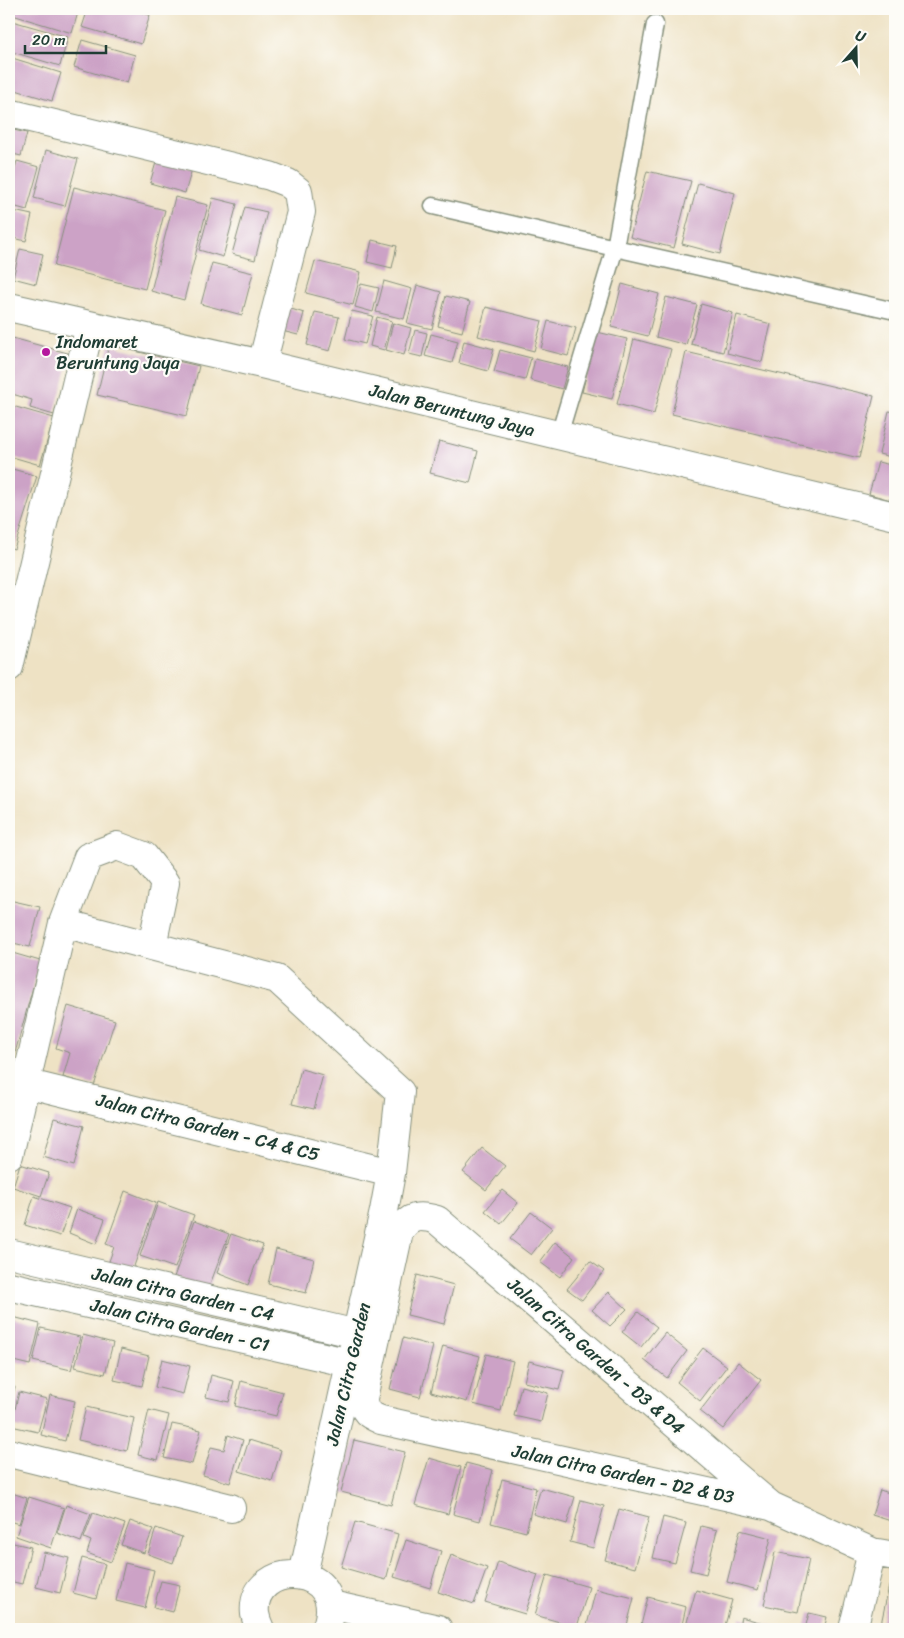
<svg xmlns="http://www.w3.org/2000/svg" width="904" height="1638" viewBox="0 0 904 1638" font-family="Sriracha,sans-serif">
	<rect width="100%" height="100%" fill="#fdfcf7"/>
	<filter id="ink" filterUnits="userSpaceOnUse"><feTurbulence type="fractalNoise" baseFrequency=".02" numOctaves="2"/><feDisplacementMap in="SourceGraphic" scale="10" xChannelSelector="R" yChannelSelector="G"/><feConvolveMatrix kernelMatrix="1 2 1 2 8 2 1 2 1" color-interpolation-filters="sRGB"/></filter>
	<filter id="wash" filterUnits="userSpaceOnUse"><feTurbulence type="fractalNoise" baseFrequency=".0096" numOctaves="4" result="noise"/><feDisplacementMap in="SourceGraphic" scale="20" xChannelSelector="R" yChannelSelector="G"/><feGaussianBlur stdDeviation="1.12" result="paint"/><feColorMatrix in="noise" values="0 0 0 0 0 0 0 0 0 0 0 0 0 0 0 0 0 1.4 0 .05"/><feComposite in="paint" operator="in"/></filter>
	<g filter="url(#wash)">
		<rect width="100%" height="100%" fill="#eee2c4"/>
		<g id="blocks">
			<path fill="#cca2c6" d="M9,9H79L72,33L9,14Z
				M88,9H129L150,15L141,44L82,27Z
				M9,20L68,37L60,66L9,51Z
				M82,40L135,55L127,83L74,67Z
				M9,57L61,73L52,101L9,88Z
				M9,129L27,133L21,156L9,153Z
				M46,150L78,159L65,206L34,198Z
				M157,159L192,169L185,193L150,183Z
				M17,161L39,167L27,210L9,205V190Z
				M647,171L691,181L674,248L630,237Z
				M698,183L735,193L720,254L682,244Z
				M74,187L165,210L145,289L54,266Z
				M175,197L208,205L184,300L151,291Z
				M213,198L237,204L223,257L199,250Z
				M245,207L267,212L255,260L232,254Z
				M9,210L32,215L26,241L9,237Z
				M372,240L397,246L392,268L367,262Z
				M20,249L43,254L36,284L13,278Z
				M315,261L361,272L353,305L306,293Z
				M212,263L253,273L242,315L201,304Z
				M384,281L412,289L404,319L376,312Z
				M361,284L379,288L373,312L355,307Z
				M622,284L659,294L648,336L611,327Z
				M417,285L441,292L432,329L407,323Z
				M446,296L470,302L462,332L438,326Z
				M666,297L697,305L686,345L656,337Z
				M701,304L733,313L723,352L691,344Z
				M486,307L542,321L534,351L478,336Z
				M288,308L304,313L298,335L282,331Z
				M352,311L373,316L365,344L345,339Z
				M315,312L339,317L330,351L307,345Z
				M737,315L771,324L762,362L727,353Z
				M377,317L392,321L384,350L370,346Z
				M548,321L576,328L568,356L541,349Z
				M393,323L411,328L404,355L386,350Z
				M415,330L427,333L422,357L409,354Z
				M597,332L627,339L612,399L582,392Z
				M431,334L458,341L452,363L425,356Z
				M9,337L71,354L54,415L30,408L32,400L9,393Z
				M634,339L671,349L654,414L617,404Z
				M464,341L494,349L488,371L459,363Z
				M109,345L199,366L187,416L97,395Z
				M500,350L531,358L525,380L494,372Z
				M686,352L874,396L859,458L672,414Z
				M535,359L568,367L562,389L530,380Z
				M9,405L54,418L40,465L9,456Z
				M889,411L895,412V458L879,454Z
				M439,441L478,451L470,483L430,473Z
				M878,462L895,466V482L891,500L869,494Z
				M9,468L37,476L14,549L9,547Z
				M9,900L40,907L30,947L9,942Z
				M9,952L40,961L15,1053L9,1051Z
				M68,1006L115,1020L94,1086L63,1077L70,1053L56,1048Z
				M301,1069L323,1075L314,1109L292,1104Z
				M54,1118L84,1126L74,1166L43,1157Z
				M482,1148L505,1166L486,1190L463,1172Z
				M20,1164L49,1173L41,1196L13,1187Z
				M502,1190L518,1203L501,1224L485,1211Z
				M125,1191L156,1203L132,1272L108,1264L114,1247L106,1244Z
				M34,1196L70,1208L60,1236L25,1225Z
				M158,1202L194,1215L175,1268L140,1256Z
				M77,1209L105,1219L96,1244L69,1233Z
				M531,1212L552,1228L531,1255L510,1239Z
				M194,1221L229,1234L208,1290L174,1277Z
				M231,1234L263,1245L248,1285L217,1273Z
				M555,1242L574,1257L560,1277L540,1262Z
				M276,1249L314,1259L306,1293L268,1284Z
				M590,1261L604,1271L582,1300L567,1289Z
				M417,1275L454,1285L444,1324L407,1315Z
				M609,1292L627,1309L610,1326L592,1310Z
				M638,1312L657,1327L641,1347L622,1332Z
				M9,1316L40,1324L30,1365L9,1360Z
				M41,1328L80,1337L71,1370L33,1361Z
				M665,1333L687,1351L667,1378L644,1360Z
				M83,1335L113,1343L105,1374L75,1367Z
				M403,1338L433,1346L420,1397L390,1389Z
				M443,1346L480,1356L467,1402L431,1392Z
				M703,1348L727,1366L700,1401L677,1382Z
				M121,1349L149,1356L142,1386L114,1380Z
				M486,1354L513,1361L501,1411L473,1404Z
				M162,1359L190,1366L183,1394L155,1387Z
				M529,1361L564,1370L559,1390L524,1382Z
				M738,1362L761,1380L723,1429L700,1411Z
				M211,1375L234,1381L229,1402L206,1397Z
				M241,1381L283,1392L276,1416L235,1406Z
				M9,1385L15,1387L9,1410Z
				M521,1386L548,1393L541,1422L514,1416Z
				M19,1392L47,1399L38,1432L11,1426Z
				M50,1395L75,1401L65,1441L41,1435Z
				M86,1407L134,1418L127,1451L78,1440Z
				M149,1410L169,1415L158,1460L138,1455Z
				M172,1424L201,1430L192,1464L164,1458Z
				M228,1435L243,1440L230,1483L203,1475L211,1447L224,1450Z
				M249,1440L281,1450L272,1481L239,1471Z
				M354,1440L405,1452L391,1505L341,1492Z
				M429,1458L461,1467L448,1514L415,1505Z
				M466,1463L493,1470L480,1521L453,1514Z
				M502,1479L536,1488L526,1532L491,1523Z
				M541,1488L575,1497L567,1524L533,1514Z
				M880,1490L895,1495V1508L891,1521L872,1515Z
				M9,1492L27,1498L19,1524L9,1521Z
				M29,1497L64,1508L51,1548L16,1536Z
				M581,1500L604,1506L593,1548L570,1542Z
				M66,1505L91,1514L81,1542L57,1533Z
				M619,1509L649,1517L635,1568L605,1560Z
				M93,1513L125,1524L111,1562L87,1553L91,1541L84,1538Z
				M663,1517L686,1523L675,1563L653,1558Z
				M130,1521L153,1529L144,1553L121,1545Z
				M355,1522L398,1534L386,1580L341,1567Z
				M701,1526L717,1530L706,1574L690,1570Z
				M156,1528L182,1537L173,1563L148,1554Z
				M740,1530L771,1538L758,1590L727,1582Z
				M406,1540L441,1551L430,1588L394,1577Z
				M9,1542L31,1547L22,1584L9,1581Z
				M44,1552L69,1558L60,1593L36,1587Z
				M775,1552L809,1559L798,1612L764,1605Z
				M451,1555L487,1568L474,1604L438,1592Z
				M82,1558L105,1564L96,1599L73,1593Z
				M498,1562L538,1575L525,1614L485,1602Z
				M125,1563L154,1570L145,1608L116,1601Z
				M547,1575L589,1587L577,1627L535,1615Z
				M161,1581L180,1585L173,1612L154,1607Z
				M889,1586L895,1588V1629H880Z
				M596,1589L634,1598L626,1629H603L587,1625Z
				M696,1590L732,1600L724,1629H685Z
				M648,1597L686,1607L681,1629H640Z
				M809,1613L827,1617L824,1629H805Z
				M741,1617L784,1629H738Z"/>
		</g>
	</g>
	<g filter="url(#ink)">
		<use href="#blocks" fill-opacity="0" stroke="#86907c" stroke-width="1"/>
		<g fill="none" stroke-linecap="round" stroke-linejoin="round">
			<defs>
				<path id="service" d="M433,206L615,248L655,24
					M559,435L615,248L895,311"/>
				<path id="minor" d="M9,113L270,176L288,183L298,191L301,212L262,364
					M9,307L262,364L895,516
					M9,667L90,326
					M63,923L88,857L117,846L144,856L165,883L152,946
					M25,1083L391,1173
					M9,1155L63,923L277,979L400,1092L391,1173L384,1211L303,1575
					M9,1253L357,1334
					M9,1286L350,1363
					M9,1453L231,1508
					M771,1506L437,1220C419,1215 410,1215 399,1232L363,1398C363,1412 369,1415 381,1420L771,1506L872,1552L895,1556
					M331,1605L438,1629
					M260,1629C258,1625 256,1619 255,1614C249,1558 351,1562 326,1629
					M853,1629L872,1552"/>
			</defs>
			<use href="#service" stroke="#86907c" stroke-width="19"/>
			<use href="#minor" stroke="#86907c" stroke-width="30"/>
			<use href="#service" stroke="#fff" stroke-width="16"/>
			<use href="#minor" stroke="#fff" stroke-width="28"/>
		</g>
	</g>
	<circle fill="#b5179e" stroke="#fdfcf7" stroke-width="2" cx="46" cy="352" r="5"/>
	<g text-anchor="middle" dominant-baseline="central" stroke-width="4.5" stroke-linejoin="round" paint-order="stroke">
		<g font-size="18" fill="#1f3d34" stroke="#fdfcf7" text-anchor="start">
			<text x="56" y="342">Indomaret<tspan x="56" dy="21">Beruntung Jaya</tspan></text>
		</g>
		<g font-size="18" fill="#1f3d34" stroke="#fdfcf7">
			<text transform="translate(452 410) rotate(14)">Jalan Beruntung Jaya</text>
			<text transform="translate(208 1127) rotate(14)">Jalan Citra Garden - C4 &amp; C5</text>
			<text transform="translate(183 1294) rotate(13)">Jalan Citra Garden - C4</text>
			<text transform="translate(180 1325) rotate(13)">Jalan Citra Garden - C1</text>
			<text transform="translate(596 1356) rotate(41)">Jalan Citra Garden - D3 &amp; D4</text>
			<text transform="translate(348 1374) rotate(-77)">Jalan Citra Garden</text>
			<text transform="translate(623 1474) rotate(12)">Jalan Citra Garden - D2 &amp; D3</text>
		</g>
	</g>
	<rect width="904" height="1638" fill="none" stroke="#fdfcf7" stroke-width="30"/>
	<g transform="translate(856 48) rotate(20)" stroke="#fdfcf7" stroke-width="4" paint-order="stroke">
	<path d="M0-4L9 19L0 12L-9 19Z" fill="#1f3d34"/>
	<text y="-8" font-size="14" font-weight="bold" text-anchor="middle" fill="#1f3d34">U</text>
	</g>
	<path d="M25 45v8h81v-8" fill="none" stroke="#1f3d34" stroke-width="2.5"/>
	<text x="32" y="45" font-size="15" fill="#1f3d34" stroke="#fdfcf7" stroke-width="4" paint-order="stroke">20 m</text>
</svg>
